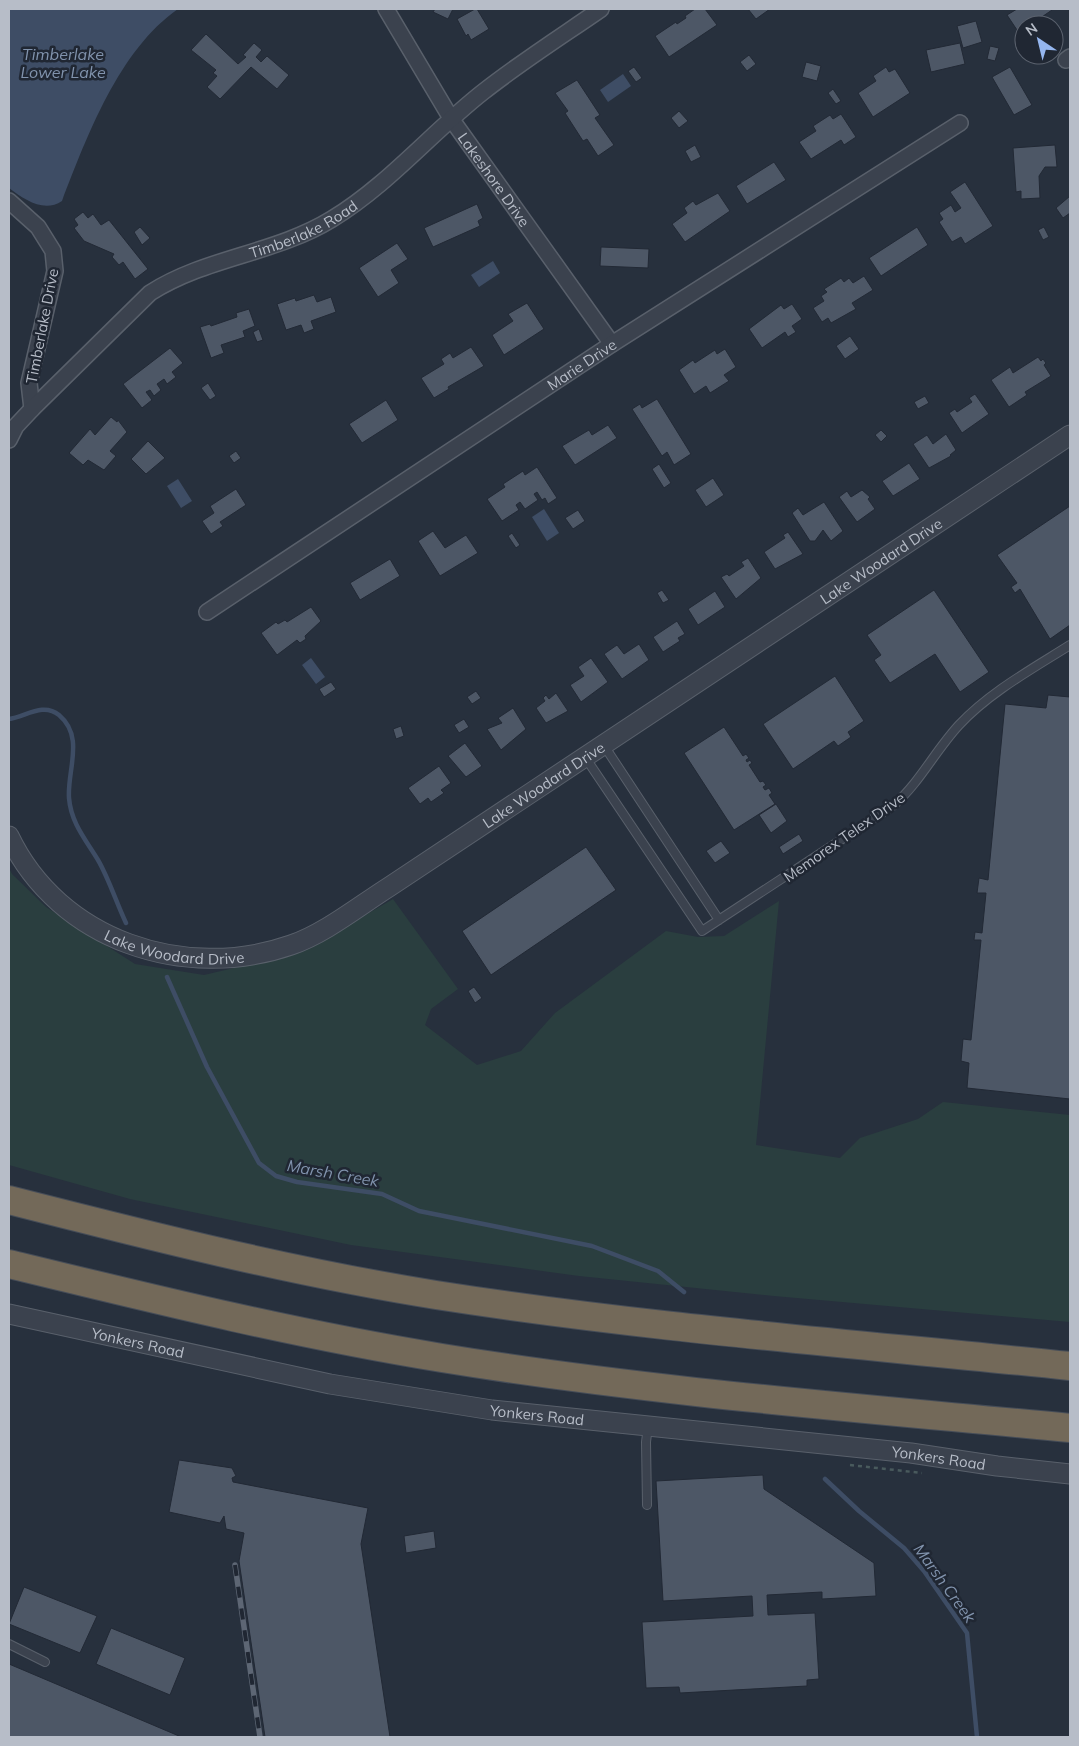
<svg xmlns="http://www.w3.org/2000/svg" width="1079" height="1746" viewBox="0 0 1079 1746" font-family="Mulish,sans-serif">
	<rect width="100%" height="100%" fill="#27303d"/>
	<path fill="#2a3e3f" d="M9,868L12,874L46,907L135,964L204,975L302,952L393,899L458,989L431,1009L425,1025L477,1065L521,1051L555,1013L666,931L698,937L724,936L779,901L756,1145L840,1158L860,1138L918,1119L943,1102L1070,1115V1322L774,1296L579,1276L351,1245L130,1199L9,1165Z"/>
	<path fill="#3e4d65" d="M9,9H178C119,50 87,136 62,201C44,213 25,200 9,188Z
		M623,74L631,86L608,102L600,90Z
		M493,261L500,273L479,287L471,275Z
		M178,479L192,501L181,508L167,486Z
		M544,509L559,533L547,541L532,517Z
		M311,658L325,677L316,684L302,665Z"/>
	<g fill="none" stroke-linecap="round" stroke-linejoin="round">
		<path stroke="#3e4d65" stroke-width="4.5" d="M9,719C25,717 43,702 59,715C85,737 67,770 69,798C71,823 86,840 98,860C109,879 116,902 126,923
			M167,977L207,1067L259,1163L276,1176L297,1182L382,1194L419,1211L592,1246L658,1271L684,1292
			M825,1479L859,1511L904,1548L924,1571L967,1633L977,1737"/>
	</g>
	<path fill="#4d5766" stroke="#222935" d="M435,9H453L448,19L433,12Z
		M475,9H477L489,29L471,40L468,34L466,36L457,19Z
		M695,9H705L717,25L669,57L655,36L676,22L677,24L686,18L685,16Z
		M748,9H770L756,19Z
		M1017,9H1052V10L1030,25H1024V29L1019,33L1007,15Z
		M976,21L982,42L963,48L957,26Z
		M206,34L238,64L246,57L243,55L254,43L262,50L256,57L261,62L267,56L289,75L277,89L251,67L220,99L207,87L217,76L213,73L216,70L191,50Z
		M960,43L965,64L931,72L926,50Z
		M990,46L999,48L995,61L987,59Z
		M749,55L756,64L747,71L740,62Z
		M806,62L821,66L817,81L802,77Z
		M634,67L642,78L636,82L628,71Z
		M886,67L889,72L895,69L910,93L873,117L858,93L876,81L873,76Z
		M1010,67L1032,105L1014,115L992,77Z
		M577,80L600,115L595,118L614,145L598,156L587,139L583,141L565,113L568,111L555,93Z
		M833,89L841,101L836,104L828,93Z
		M679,111L688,121L679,128L671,118Z
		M841,114L856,137L844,145L841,140L811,159L799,142L816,131L813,126L830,115L833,119Z
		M695,145L701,157L691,162L685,151Z
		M1055,145L1057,167H1045L1039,176L1040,198L1021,199V191L1016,192L1013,148Z
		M774,162L786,180L747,204L736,186Z
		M965,182L993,226L965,244L961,237L952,242L939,222L943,219L939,213L951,205L955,212L961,208L950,192Z
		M718,193L730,211L685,242L672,224L687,213L684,208L693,201L696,205Z
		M1070,196V213L1063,218L1056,208Z
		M477,204L483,218L478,221L480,226L433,247L424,228Z
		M83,212L88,218L93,214L101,225L109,220L148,269L135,279L123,262L119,265L112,257L114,254L84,241L74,228L78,225L74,219Z
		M140,227L150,238L142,245L134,232Z
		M917,227L928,245L881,276L869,258Z
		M1044,227L1049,237L1043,240L1038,230Z
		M397,243L408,259L391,270L399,283L378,297L359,268Z
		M601,247L649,249L648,268L600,266Z
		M864,276L873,290L852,303L856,309L831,323L828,318L822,322L813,308L824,301L821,296L827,292L824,289L841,278L844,282L849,278L853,283Z
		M314,295L317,302L331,297L336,312L311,321L314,329L304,333L301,325L286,330L277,304L295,298L296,301Z
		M527,303L544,329L504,355L492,335L513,321L508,314Z
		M792,304L802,319L792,326L796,332L788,337L785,332L762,348L749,329L781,305L784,309Z
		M249,309L255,326L243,331L245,337L221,345L224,353L211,358L200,327L210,324L211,326L237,317L236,313Z
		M259,329L263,340L257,342L253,332Z
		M850,336L859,349L845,359L836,346Z
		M471,347L484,366L448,387L449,389L434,398L421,378L444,364L441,359L450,353L453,358Z
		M170,348L183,363L172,372L176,377L167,384L164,379L157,384L161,390L154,396L150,390L146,392L152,400L142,408L123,384Z
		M725,349L736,367L724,375L729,381L710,393L706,386L694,394L679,370L693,360L695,363L715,350L717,354Z
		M1038,357L1041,361L1043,359L1046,363L1044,365L1051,376L1025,392L1027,395L1009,407L991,380L1010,367L1013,373Z
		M208,383L216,396L210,400L201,388Z
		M975,394L989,414L962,433L949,413L955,409L957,412L972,402L969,398Z
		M925,396L929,403L918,409L914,402Z
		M657,399L691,454L674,465L667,452L662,456L632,409L640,404L642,408Z
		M386,400L398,420L362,443L349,424Z
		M111,417L117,422L118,420L127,432L110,451L116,456L104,470L88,460L83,465L69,453L90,429L95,435Z
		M608,425L617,438L575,465L562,446L589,430L592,435Z
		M881,430L887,436L881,442L875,435Z
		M946,434L956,450L950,455L951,456L929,468L913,444L927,435L933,444Z
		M148,441L165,458L146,474L131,459Z
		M236,451L241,458L234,463L229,456Z
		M909,463L920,479L893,496L882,481Z
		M659,464L671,483L664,488L652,469Z
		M537,467L557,498L548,504L545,498L542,500L537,492L534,494L538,500L525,509L520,502L516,505L519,510L502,521L487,499L505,487L503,484L523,471L525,475Z
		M713,478L724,495L706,507L695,490Z
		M236,489L246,505L220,522L223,526L211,534L202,521L214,513L210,506Z
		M862,490L870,497L868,499L875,509L857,522L839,497L847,491L851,497Z
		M824,502L843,531L831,541L823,530L815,541H810L792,513L798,508L803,515Z
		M1070,506V625L1050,639L1020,589L1015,593L1011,587L1017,583L997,555Z
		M578,510L585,521L573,529L565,518Z
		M433,531L445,548L466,535L478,553L440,576L418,541Z
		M788,532L803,554L775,569L764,552L785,538L783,535Z
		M512,533L520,545L516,548L508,536Z
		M748,558L761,578L736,599L721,577L727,574L729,576L744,566L741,562Z
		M390,559L400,576L360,600L350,583Z
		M662,590L669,600L663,603L657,593Z
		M934,590L989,672L960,692L935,654L890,683L874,660L881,655L867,635Z
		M715,591L725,607L698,625L688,609Z
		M311,607L321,621L305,636L306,639L300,643L297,640L277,655L261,633L276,622L278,624L285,620L287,622Z
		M677,621L685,634L678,638L680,641L663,652L653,637Z
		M639,644L649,660L622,679L604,654L617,645L624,654Z
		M591,658L608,682L581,702L570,685L584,676L578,667Z
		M835,676L864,721L848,732L851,737L838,746L834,741L793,769L763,724Z
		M331,682L336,689L324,697L319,689Z
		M476,691L481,698L472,704L467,697Z
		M556,693L568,711L546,723L536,708L545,701L543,698L546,695L549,699Z
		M1048,695L1070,697V1099L967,1088L969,1063L961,1061L963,1039L971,1040L981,940H974L975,932L982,933L986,893H977L979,878L988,880L1005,704L1046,708Z
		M513,708L526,729L501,750L487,729L502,723L498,718Z
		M464,719L469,727L459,733L454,725Z
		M401,726L404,736L396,739L393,729Z
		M724,727L743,756L746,754L749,758L746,760L747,762L750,760L752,763L749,765L760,782L763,781L766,785L763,787L765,790L769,788L772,793L769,795L775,804L734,830L684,753Z
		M465,743L482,766L466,777L448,756Z
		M439,766L451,783L441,790L444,793L431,802L428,798L420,804L408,788Z
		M776,804L787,821L771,833L759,815Z
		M799,834L803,841L783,854L779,847Z
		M721,841L730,853L715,863L706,851Z
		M586,847L616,890L491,975L462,931Z
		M474,987L482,998L475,1003L468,991Z
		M179,1460L232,1468L236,1476L232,1478L233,1482L368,1508L361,1544L390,1737H265L239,1561L244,1533L226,1529L224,1516L220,1523L169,1512Z
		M763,1475L764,1489L874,1563L876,1596L822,1599V1592L767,1595L768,1615L815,1613L819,1679L807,1680V1686L680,1693L679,1687L646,1688L642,1622L753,1616L752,1596L663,1601L656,1481Z
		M434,1531L436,1548L406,1553L404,1536Z
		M24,1587L97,1616L80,1653L9,1624Z
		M111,1628L185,1658L170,1695L96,1664Z
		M9,1664L179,1736L178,1737H9Z"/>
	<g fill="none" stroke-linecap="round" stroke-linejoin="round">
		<defs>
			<path id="service" d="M603,744L719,920
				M585,757L702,931L894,805C920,782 935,751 959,725C990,692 1032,669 1070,645
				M647,1505L646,1442L648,1426
				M9,1644L45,1662"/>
			<g id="minor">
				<path id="s1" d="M386,9L452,120L612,344"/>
				<path d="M1066,60L1070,57"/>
				<path d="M9,201L38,227L53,251L55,271L29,383L32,409"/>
				<path id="s2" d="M9,440L16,426L32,409L150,293C206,257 275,254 332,219C388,185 432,132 483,92C521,62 562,36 601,9"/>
				<path id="s3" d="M207,612L612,344L960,123"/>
			</g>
			<g id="tertiary">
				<path id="s4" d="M9,836C59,941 185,982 291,945C324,934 359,906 389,887L1070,435"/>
				<path id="s5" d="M9,1314L330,1384L492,1410L911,1453L997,1466L1070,1474"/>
			</g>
			<path id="motorway" d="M9,1200C150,1236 292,1272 436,1295C647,1328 859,1344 1070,1366
				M9,1264C153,1299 295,1334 442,1358C650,1392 861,1408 1070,1428"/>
		</defs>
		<use href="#service" stroke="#59606b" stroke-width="10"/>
		<use href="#minor" stroke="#59606b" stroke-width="18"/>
		<use href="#tertiary" stroke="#59606b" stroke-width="21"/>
		<use href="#motorway" stroke="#464d58" stroke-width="30"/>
		<path stroke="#495a5d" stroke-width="2.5" stroke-dasharray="4 4" stroke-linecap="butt" d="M850,1465L922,1473"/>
		<use href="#service" stroke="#3b424e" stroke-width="8"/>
		<use href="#minor" stroke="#3b424e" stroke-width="15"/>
		<use href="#tertiary" stroke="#3b424e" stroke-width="19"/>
		<use href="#motorway" stroke="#736959" stroke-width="28"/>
		<defs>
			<path id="rail" d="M235,1565L260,1737"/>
		</defs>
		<use href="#rail" stroke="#5d6674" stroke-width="5.5"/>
		<use href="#rail" stroke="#202733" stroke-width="4" stroke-dasharray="11" stroke-linecap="butt"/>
	</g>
	<g text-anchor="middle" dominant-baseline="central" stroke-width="5" stroke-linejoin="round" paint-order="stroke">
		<g font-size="15" fill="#b7bdc8" stroke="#202733">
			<text stroke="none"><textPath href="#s1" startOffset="202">Lakeshore Drive</textPath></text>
			<text stroke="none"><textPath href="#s2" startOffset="371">Timberlake Road</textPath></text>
			<text transform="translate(42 326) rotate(-79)">Timberlake Drive</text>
			<text stroke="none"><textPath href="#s3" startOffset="449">Marie Drive</textPath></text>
			<text stroke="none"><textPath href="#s4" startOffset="1035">Lake Woodard Drive</textPath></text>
			<text stroke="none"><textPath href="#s4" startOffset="630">Lake Woodard Drive</textPath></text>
			<text transform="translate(844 837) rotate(-35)">Memorex Telex Drive</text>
			<text stroke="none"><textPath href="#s4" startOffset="211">Lake Woodard Drive</textPath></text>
			<text stroke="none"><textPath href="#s5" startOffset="132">Yonkers Road</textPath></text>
			<text stroke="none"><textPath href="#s5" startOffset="538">Yonkers Road</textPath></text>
			<text stroke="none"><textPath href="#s5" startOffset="942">Yonkers Road</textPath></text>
		</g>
		<g font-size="16" font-style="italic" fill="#8193ad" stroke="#202733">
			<text x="63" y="54">Timberlake<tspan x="63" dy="18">Lower Lake</tspan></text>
			<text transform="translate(333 1173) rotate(10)">Marsh Creek</text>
			<text transform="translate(945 1583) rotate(54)">Marsh Creek</text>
		</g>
	</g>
	<rect width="1079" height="1746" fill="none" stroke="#b7bdc8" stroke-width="20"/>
	<g transform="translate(1039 40) rotate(325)"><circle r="24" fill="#202733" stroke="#5c636f"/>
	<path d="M0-4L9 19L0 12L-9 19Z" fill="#95b6ef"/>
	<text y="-8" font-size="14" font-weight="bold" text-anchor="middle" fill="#b7bdc8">N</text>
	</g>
</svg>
